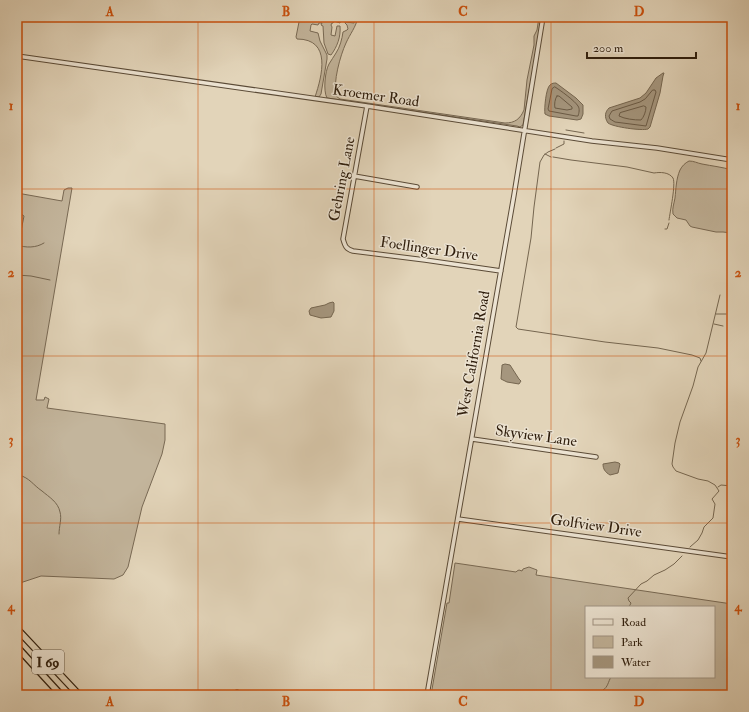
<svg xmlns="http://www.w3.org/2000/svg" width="749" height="712" viewBox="0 0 749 712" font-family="'IM FELL Double Pica',serif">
	<rect width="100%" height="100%" fill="#e2d4b9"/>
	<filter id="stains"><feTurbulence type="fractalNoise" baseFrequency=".005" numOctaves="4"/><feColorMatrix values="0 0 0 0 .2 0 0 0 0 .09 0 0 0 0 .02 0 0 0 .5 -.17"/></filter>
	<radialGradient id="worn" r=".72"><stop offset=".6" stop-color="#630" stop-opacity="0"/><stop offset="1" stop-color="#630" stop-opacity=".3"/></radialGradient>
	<path fill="#c3b59c" stroke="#786954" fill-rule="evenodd" d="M300,17H341L340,23L334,21L333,23H332L331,25L332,27L331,35L335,36L337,26H340C341,37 337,47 331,55L328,54L324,43L323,26L321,25L322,23H319L318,25L312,24L311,25L310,31L318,33L320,41L327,55V59L321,94L319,97H315C322,76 332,39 297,39L296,37Z
		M345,17H346V22L354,23L355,17H358C356,27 350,34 346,43C340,56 333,82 336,96L340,99L505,123C515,123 520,119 524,110L527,80L534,45V36L537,30L539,17H542L523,125L520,127L517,126L327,98C323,91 325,71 329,64C331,60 334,57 336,53C340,47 342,39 343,32L347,30L348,29L347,25L345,23Z
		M689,161C694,161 697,163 702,164C712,166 722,167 732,170V233L723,232H716L692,227L690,226L686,220L677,218L673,214C672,208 674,204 675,198C676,189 676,179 680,170C682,166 685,163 689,161Z
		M68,188H72L36,400H44L45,397L49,399L47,408L165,424V440L162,454L142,507L128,567L123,575L114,579L41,576L17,584V193L62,201L64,190Z
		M455,563L516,572L517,571L519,570L522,571L523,569L529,567L537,570L536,575L732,604V695H431L447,603H449ZM586,607H714V677H586Z"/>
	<path fill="#a5967e" stroke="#756650" d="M663,73H664L663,76L660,93L650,127L648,129C642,131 613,127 608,123C604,117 605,112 609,108L640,98L646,93L656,78Z
		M556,83L576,98L583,105V114L581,119L577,120L549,116L545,114C544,109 546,88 550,85C552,83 554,83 556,83Z
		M333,302L334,303V311L331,317L321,318L310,315L309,311L311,308L325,305L329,303Z
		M505,364L510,365L519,379L521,381L519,384L507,382L501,379L502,366V365Z
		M615,462L619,463L620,464L618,473L610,475C605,472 603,469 603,464Z"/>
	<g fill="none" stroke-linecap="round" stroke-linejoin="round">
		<path stroke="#6a5a45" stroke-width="1" d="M555,87C560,90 575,101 578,106C580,109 579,113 578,116H576L549,111L548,109L552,89Z
			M653,90H655L656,92L646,126L615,122L610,119L609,116L612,111L640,102L645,99Z
			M557,96H559L572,107V109L567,110L555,108C554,105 555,98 557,96Z
			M644,106L646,107C646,111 644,117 641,120C634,120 625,119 619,116L620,113Z"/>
		<path stroke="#756650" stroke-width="1" d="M566,130L584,133
			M556,148L564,144V141
			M555,149L548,152L544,155L540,162L534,207L531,238L516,327L518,329L605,342L658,348L692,355L700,358L701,361
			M545,154L551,157
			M553,157L571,160L627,167L654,173C660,172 669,172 673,178C676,184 670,212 669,220
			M17,211L24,216L21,231L17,238
			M665,229H667L669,223
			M17,245C26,248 36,248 44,243
			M17,275L31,276L50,280
			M716,314H726
			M714,324L723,326
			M19,475C30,478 33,485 42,491C49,497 58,502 60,512C62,519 59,526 59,534
			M718,487L721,485L732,486
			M690,547L698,540L702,533L704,527L713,518L715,504L712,499L719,491L715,485L708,481L698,479L676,471L673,467L672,464L675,443L680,422L693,386L698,367L706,353L720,295
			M629,607L631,603L629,601L628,598L641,584L647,581L654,575L665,570L674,564L682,556
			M600,695L603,692V690C608,687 608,682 611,677"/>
		<defs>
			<path id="minor" d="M17,56L367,106L592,141L657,148L732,160
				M367,106L343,239C345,246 346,249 353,251L425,260L501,271
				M354,176L417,187
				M472,439L596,457
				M458,519L732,557
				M237,695V692
				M427,695L514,195L543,17"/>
			<path id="highway" d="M17,629L79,695
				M17,647L61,695"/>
		</defs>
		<use href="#minor" stroke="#5b4b37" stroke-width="5.5"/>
		<use href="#highway" stroke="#2e1d0c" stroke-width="8"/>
		<use href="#minor" stroke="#ece3d2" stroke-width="3.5"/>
		<use href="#highway" stroke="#e2d4b9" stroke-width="5.5"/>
	</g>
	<path fill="none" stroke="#cc500c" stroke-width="1" stroke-opacity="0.55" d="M198,17V695M374,17V695M551,17V695M17,189H732M17,356H732M17,523H732"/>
	<g text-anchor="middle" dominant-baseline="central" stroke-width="3" stroke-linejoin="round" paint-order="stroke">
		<rect fill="#ece3d2" stroke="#675847" stroke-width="1" x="32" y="650" width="32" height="24" rx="3"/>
		<g font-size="14" font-weight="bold" fill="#2e1d0c">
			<text x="48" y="662">I 69</text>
		</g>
		<g font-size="15" fill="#2e1d0c" stroke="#ece3d2">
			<text transform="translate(376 96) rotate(8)">Kroemer Road</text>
			<text transform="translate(342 179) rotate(-79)">Gehring Lane</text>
			<text transform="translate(429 249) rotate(8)">Foellinger Drive</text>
			<text transform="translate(474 354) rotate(-80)">West California Road</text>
			<text transform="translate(536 436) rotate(8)">Skyview Lane</text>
			<text transform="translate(596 526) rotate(8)">Golfview Drive</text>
		</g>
	</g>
	<rect width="749" height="712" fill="none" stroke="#e2d4b9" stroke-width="44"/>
	<rect x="585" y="606" width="130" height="72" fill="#ece3d2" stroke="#a09483"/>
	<rect x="593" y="619" width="20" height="6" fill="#ece3d2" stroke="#a09483"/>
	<text x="621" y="626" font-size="12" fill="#2e1d0c">Road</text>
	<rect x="593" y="636" width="20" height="12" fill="#c3b59c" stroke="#a09483"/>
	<text x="621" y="646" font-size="12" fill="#2e1d0c">Park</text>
	<rect x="593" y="656" width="20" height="12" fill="#a5967e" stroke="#a09483"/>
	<text x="621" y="666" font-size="12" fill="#2e1d0c">Water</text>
	<path d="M587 52v6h109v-6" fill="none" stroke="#2e1d0c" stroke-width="2"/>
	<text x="593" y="52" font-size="12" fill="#2e1d0c" stroke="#ece3d2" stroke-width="3" paint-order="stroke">200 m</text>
	<rect x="22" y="22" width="705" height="668" fill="none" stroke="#cc500c" stroke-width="1.5"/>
	<g font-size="13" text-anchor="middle" font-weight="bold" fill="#cc500c">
		<text x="110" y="16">A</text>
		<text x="286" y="16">B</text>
		<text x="463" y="16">C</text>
		<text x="639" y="16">D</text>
		<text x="11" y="110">1</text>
		<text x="738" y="110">1</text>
		<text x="11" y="277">2</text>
		<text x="738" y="277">2</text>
		<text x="11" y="444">3</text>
		<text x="738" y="444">3</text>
		<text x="11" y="611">4</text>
		<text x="738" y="611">4</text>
		<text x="110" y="706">A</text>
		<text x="286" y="706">B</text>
		<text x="463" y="706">C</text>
		<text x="639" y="706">D</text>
	</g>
	<rect width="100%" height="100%" filter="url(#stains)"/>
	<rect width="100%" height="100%" fill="url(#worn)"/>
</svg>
